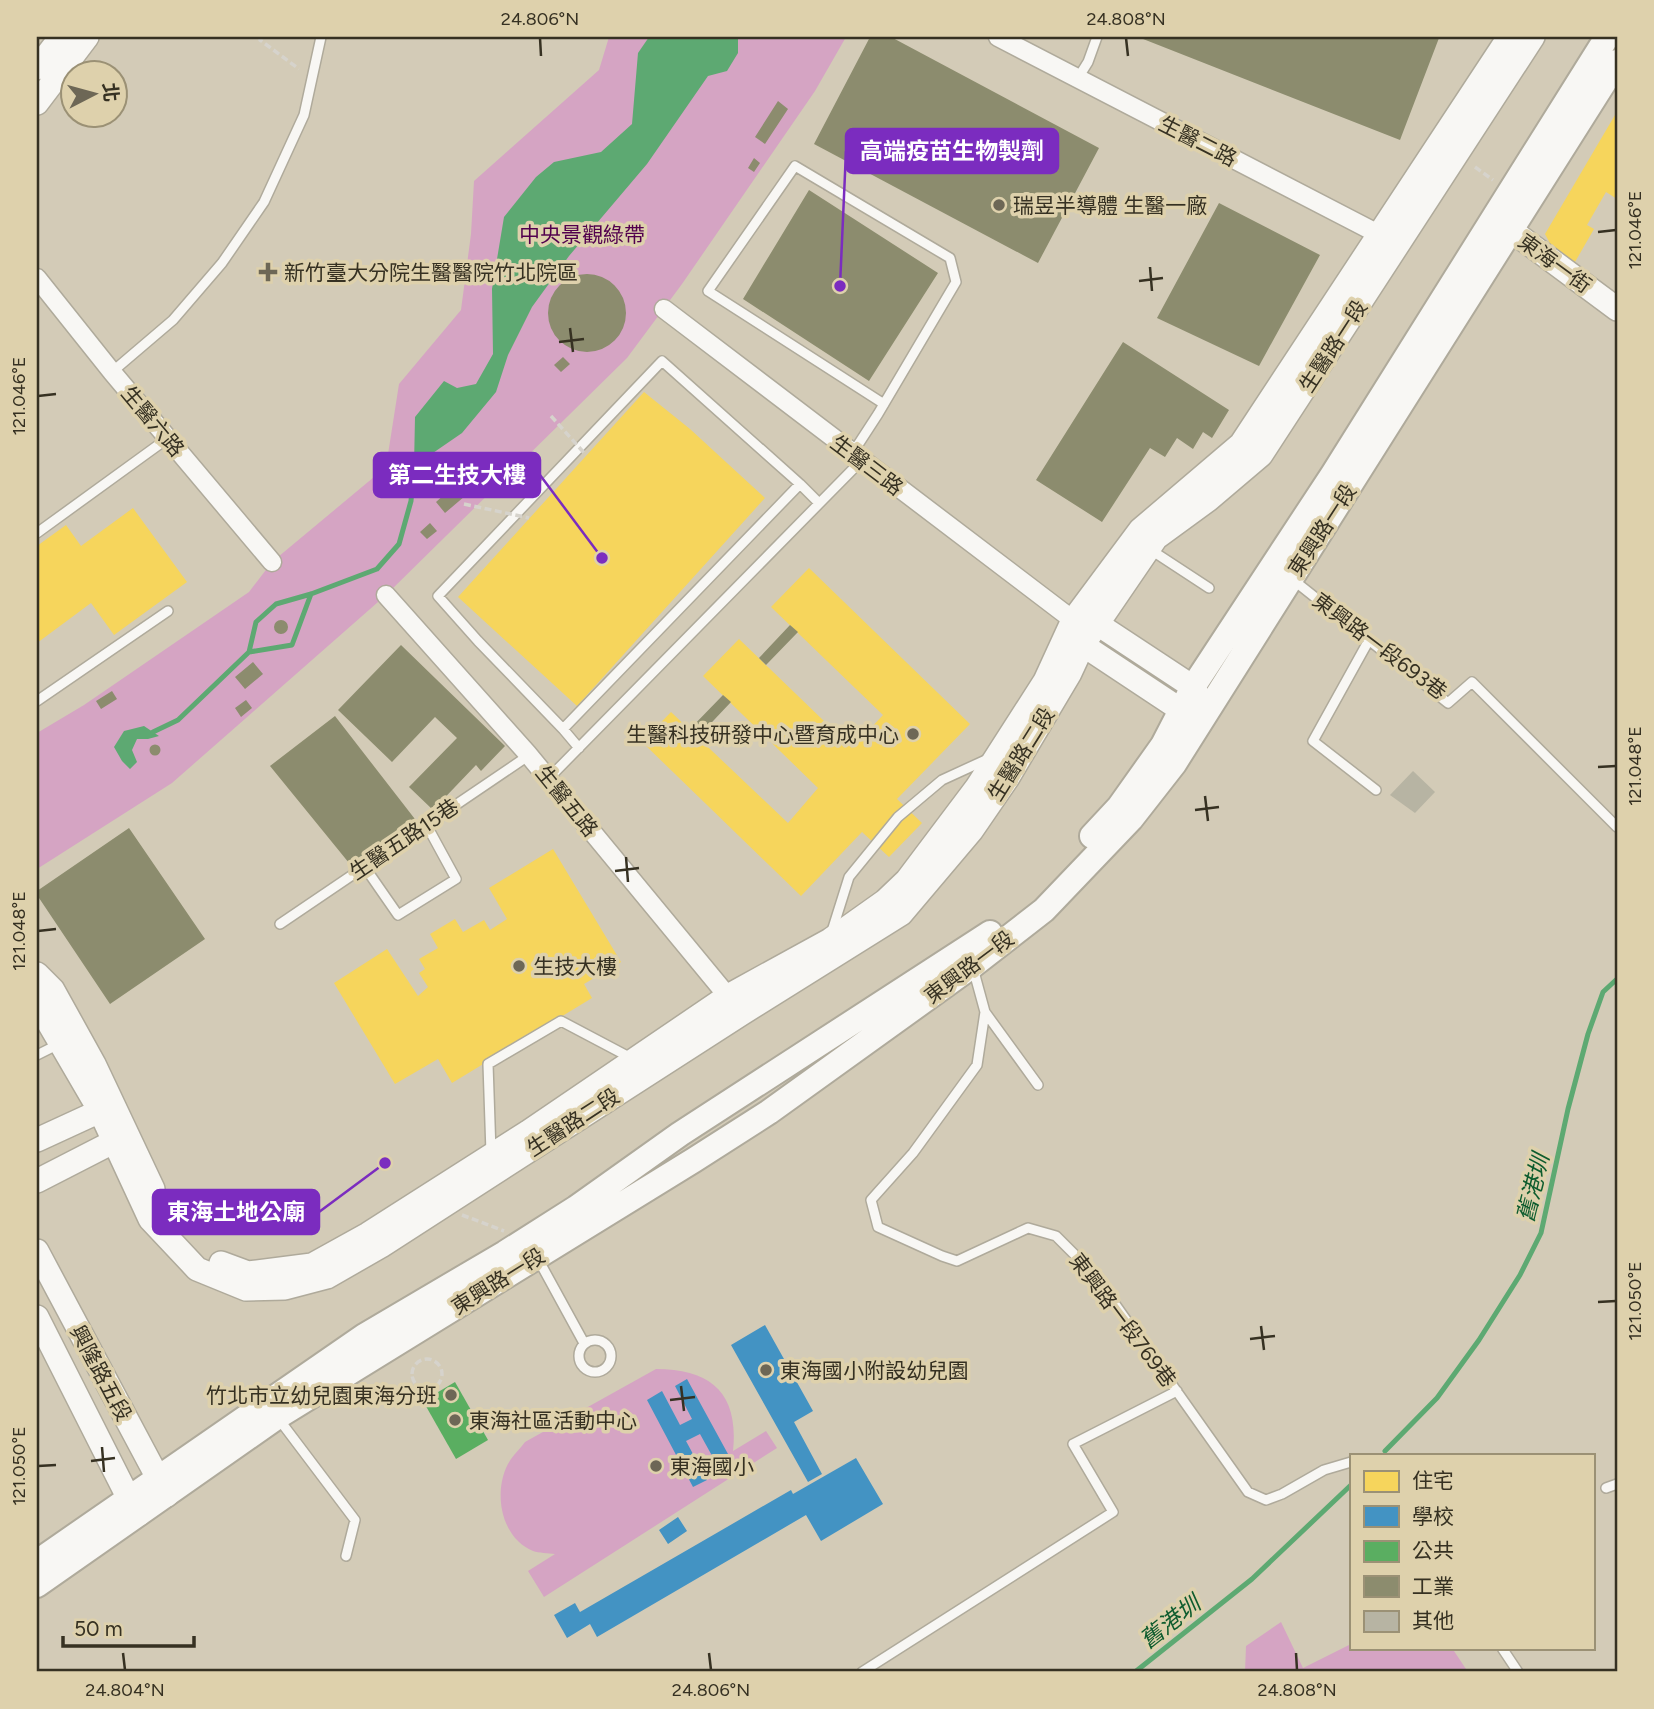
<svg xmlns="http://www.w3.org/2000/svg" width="1654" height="1709" viewBox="0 0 1654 1709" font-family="Figtree,'Noto Sans TC',sans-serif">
	<rect width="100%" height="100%" fill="#d3cbb7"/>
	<path fill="#d5a4c3" d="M609,37H846L815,91L682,284L627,358L386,595L172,783L37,869V733L84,705L249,592L272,562L386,467L399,384L461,310L471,234L474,181L599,70Z
		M656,1369C712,1369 739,1394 733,1451L766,1431L777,1448L544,1597L528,1571L555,1554C548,1553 539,1553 533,1551C499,1537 492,1487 511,1459C515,1453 521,1448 525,1442Z
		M1281,1622L1303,1668L1351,1644V1648H1452L1468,1672H1245L1246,1646Z"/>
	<path fill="#5da972" d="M649,37H738V53L727,71L708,76L647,164L569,256L532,307L508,355L496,392L462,433L414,466L415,417L444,381L457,388L476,384L493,354L492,289L504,217L536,177L554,162L601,152L632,124L638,53Z
		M144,726L159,736L148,739H137L132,750L137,762L130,769L122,761L114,747L124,731Z"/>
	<path fill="#f6d55c" d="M1615,115L1617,116V199L1606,192L1587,225L1594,229L1575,262L1553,249L1545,234Z
		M644,392L690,429L765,498L577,706L458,597Z
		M133,508L187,582L114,635L91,603L37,643V546L66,525L81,546Z
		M809,568L970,724L897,799L922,823L889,857L862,832L801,896L642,742L671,712L788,823L818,788L703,676L739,639L852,748L883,715L771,607Z
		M553,849L621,962L584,984L592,998L452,1083L438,1059L395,1084L334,983L387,949L418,996L428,987L419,973L425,969L419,959L438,948L430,934L455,919L463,932L484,920L490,930L507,919L489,888Z"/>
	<path fill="#4393c3" d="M765,1325L813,1411L794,1422L822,1474L808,1482L731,1345Z
		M687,1379L734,1465L721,1472L700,1434L686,1441L707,1480L693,1487L647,1400L662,1391L680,1425L692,1419L675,1386Z
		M856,1458L883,1504L821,1541L806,1515L597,1637L590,1624L567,1638L554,1615L575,1603L580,1612L791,1490L793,1494Z
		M678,1517L687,1531L668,1544L659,1530Z"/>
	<path fill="#5aae61" d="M455,1382L488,1440L456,1459L423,1401Z"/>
	<path fill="#8c8c6e" d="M870,37H891L1099,148L1038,263L814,144Z
		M1138,37H1436L1439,38L1400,140Z
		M778,101L788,109L765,144L755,137Z
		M754,158L760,163L754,172L748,168Z
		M809,190L938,273L869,381L743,299Z
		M1219,203L1320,255L1259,366L1157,318Z
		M548 313a39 39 0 1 1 78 0a39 39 0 1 1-78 0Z
		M1123,342L1229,410L1212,438L1203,432L1193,449L1177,438L1165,457L1150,448L1102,522L1036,480Z
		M563,357L570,364L561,372L554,365Z
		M456,484L465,496L445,513L436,502Z
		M430,523L437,531L427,539L420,532Z
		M274 627a7 7 0 1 1 14 0a7 7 0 1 1-14 0Z
		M790,625L798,632L766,665L759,658Z
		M401,645L505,746L481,771L476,765L433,810L409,787L457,738L435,717L392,762L338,710Z
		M253,662L263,674L245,689L235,677Z
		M112,691L117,699L101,709L96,701Z
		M723,695L731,702L697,738L689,730Z
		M246,700L252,708L241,717L235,708Z
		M335,716L418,823L349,863L270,766Z
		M149.5 750a5.5 5.5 0 1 1 11 0a5.5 5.5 0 1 1-11 0Z
		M129,828L205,939L110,1004L37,895V891Z"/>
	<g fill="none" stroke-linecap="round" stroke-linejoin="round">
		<path stroke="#5da972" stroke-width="5" d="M249,652L292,645L311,594
			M153,732L178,720L249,652L256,622L276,604L311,594L377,569L399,544L411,501L414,466
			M1385,1451L1437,1398L1479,1340L1520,1275L1541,1233L1568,1109L1588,1034L1603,992L1617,979
			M1135,1672L1252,1579L1351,1485"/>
	</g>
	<path fill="#b7b4a3" d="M1413,771L1435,792L1415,813L1390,795Z"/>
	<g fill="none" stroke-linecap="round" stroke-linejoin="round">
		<defs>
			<path id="service" d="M1078,78L1088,62L1097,37
				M112,372L173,320L222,263L264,202L304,115L321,37
				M852,454L878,414L956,282L950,258L795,166L708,291L884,404
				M37,533L168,438
				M1151,550L1209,588
				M1292,579L1448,703L1472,682L1617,827
				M1369,640L1313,741L1376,790
				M37,701L168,611
				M563,729L478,641L438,596L662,361L800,484
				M579,748L563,729L800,484L819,503
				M548,779L861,461
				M364,866L398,915L456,879L426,824
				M280,924L522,760L527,753
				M832,931L849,877L898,817L942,780L990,758
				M973,968L985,1012L977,1065L913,1153L871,1200L878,1227L942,1256L957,1261L1028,1228L1056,1236L1093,1273L1248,1492L1266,1500L1282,1494L1324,1470L1351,1462
				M985,1012L1038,1085
				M37,1055L59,1044
				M491,1153L488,1064L561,1021L633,1059
				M538,1259L584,1343
				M579 1356a16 16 0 1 1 32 0a16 16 0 1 1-32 0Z
				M278,1418L355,1520L346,1556
				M1606,1488L1617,1484
				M1502,1648L1518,1672
				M862,1672L1113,1512L1073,1444L1177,1391"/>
			<path id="minor" d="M998,37L1390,240
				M37,278L112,372L272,562
				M664,309L1073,620
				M386,595L527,753L735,1005"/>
			<path id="tertiary" d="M37,68L61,37
				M37,103L87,37
				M1494,222L1512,231L1617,309
				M1085,622L1099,625L1193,687L1202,702
				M1077,631L1083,645L1181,710H1200
				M37,974L53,990L94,1064L153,1189
				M37,1003L100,1111L150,1219L197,1269L246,1289L285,1288L327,1277L381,1246L741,1014L901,914L972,830L1007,779L1070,673L1083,645L1156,538L1208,500L1261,455L1533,37
				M37,1140L100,1111L112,1116
				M37,1181L113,1142L117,1130
				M37,1251L167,1495
				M221,1263L248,1273L312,1265L368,1234L528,1132L728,996L830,940L885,901L907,880L977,787L1045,681L1073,620L1140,530L1241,444L1509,37
				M37,1317L128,1497L139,1514"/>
			<path id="secondary" d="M1092,836L1119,807L1163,745L1193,687L1333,474L1607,37
				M37,1562L364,1336L505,1253L576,1208L680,1134L990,933
				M37,1585L277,1417L694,1160L769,1112L972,966L1044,910L1131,819L1174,764L1617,62"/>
		</defs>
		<use href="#service" stroke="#afaa9b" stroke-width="12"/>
		<use href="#minor" stroke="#afaa9b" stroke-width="21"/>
		<use href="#tertiary" stroke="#afaa9b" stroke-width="26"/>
		<use href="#secondary" stroke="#afaa9b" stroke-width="28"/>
		<path stroke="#d6d3cc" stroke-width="3.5" stroke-dasharray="7 3.5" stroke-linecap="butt" d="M263,37L260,40L299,69
			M1475,167L1493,180
			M462,1215L504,1231
			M412 1374a15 15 0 1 1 30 0a15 15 0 1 1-30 0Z"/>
		<use href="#service" stroke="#f8f7f4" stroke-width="9"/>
		<use href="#minor" stroke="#f8f7f4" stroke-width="18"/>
		<use href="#tertiary" stroke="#f8f7f4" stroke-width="23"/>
		<use href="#secondary" stroke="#f8f7f4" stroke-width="24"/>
		<path stroke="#d6d3cc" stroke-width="3.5" stroke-dasharray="7 3.5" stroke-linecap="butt" d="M551,416L586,455
			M464,504L529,518"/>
	</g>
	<path fill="none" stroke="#363122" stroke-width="2.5" d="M540,38L541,56M1126,38L1128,56M1598,232L1616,230M1150,267L1152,291M1139,281L1163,278M570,328L573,352M559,342L584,339M38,396L56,394M1598,767L1616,766M1205,796L1208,821M1195,810L1219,807M626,857L628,882M615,871L639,868M38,931L56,929M1598,1302L1616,1301M1261,1326L1264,1350M1250,1339L1275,1336M681,1386L684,1411M670,1400L695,1397M102,1447L104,1472M91,1461L115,1458M38,1466L56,1465M123,1653L125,1670M709,1653L711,1670M1296,1653L1297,1670"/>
	<g fill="#6d6756" stroke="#ded1ac" stroke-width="2.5">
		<circle cx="999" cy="205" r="7"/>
		<path d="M264.5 261.5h7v7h7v7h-7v7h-7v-7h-7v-7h7z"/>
		<circle cx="913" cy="734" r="7"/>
		<circle cx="519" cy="966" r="7"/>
		<circle cx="766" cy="1370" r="7"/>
		<circle cx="451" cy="1395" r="7"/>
		<circle cx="455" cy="1420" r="7"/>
		<circle cx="656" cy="1466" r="7"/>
	</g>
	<g text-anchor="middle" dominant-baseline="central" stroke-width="7" stroke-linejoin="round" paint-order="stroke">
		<g font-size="21" fill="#363122" stroke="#ded1ac">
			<text transform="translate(1198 141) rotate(27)">生醫二路</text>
			<text transform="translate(1555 263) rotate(36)">東海一街</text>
			<text transform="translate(1333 346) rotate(-57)">生醫路一段</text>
			<text transform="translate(153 421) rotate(50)">生醫六路</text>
			<text transform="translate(867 465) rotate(37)">生醫三路</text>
			<text transform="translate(1322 530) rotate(-57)">東興路一段</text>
			<text transform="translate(1380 646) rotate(37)">東興路一段693巷</text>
			<text transform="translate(1021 754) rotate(-58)">生醫路二段</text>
			<text transform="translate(567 801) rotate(51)">生醫五路</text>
			<text transform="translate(404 839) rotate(-34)">生醫五路15巷</text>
			<text transform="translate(969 967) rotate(-37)">東興路一段</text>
			<text transform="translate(573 1122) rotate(-33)">生醫路二段</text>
			<text transform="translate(498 1281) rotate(-32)">東興路一段</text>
			<text transform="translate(1123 1320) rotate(53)">東興路一段769巷</text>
			<text transform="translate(101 1373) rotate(62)">興隆路五段</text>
		</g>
		<g font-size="21" fill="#363122" stroke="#ded1ac" text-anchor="start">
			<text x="1013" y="205">瑞昱半導體 生醫一廠</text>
			<text x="284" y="272">新竹臺大分院生醫醫院竹北院區</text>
			<text x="899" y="734" text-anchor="end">生醫科技研發中心暨育成中心</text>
			<text x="533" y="966">生技大樓</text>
			<text x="780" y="1370">東海國小附設幼兒園</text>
			<text x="437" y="1395" text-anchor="end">竹北市立幼兒園東海分班</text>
			<text x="469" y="1420">東海社區活動中心</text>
			<text x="670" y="1466">東海國小</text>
		</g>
		<g font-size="21" fill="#52004d" stroke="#ded1ac">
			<text x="582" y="234">中央景觀綠帶</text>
		</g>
		<g font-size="23" font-style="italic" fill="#0e5c2e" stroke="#ded1ac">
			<text transform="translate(1533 1188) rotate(-76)">舊港圳</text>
			<text transform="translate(1170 1622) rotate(-38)">舊港圳</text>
		</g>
	</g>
	<path fill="none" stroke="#7b2cbf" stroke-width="2.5" d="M840 286L846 151M602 558L540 475M385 1163L319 1212"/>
	<g fill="#7b2cbf" stroke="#ded1ac" stroke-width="2.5">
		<circle cx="840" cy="286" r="7"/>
		<circle cx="602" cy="558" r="7"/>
		<circle cx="385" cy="1163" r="7"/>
	</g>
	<g fill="#7b2cbf" stroke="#7b2cbf" stroke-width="2.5">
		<rect x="846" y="129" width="212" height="44" rx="7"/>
		<rect x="374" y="453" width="166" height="44" rx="7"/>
		<rect x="153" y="1190" width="166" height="44" rx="7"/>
	</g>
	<g font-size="23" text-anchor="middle" font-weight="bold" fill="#fff">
		<text x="952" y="159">高端疫苗生物製劑</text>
		<text x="457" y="483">第二生技大樓</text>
		<text x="236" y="1220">東海土地公廟</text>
	</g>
	<rect width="1654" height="1709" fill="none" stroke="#ded1ac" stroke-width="77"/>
	<rect x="1350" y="1454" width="245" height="196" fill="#ded1ac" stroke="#9b9175" stroke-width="2"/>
	<rect x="1364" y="1471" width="35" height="21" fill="#f6d55c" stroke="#9b9175" stroke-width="2"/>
	<text x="1412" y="1488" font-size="21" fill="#363122">住宅</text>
	<rect x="1364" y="1506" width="35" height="21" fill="#4393c3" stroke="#9b9175" stroke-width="2"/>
	<text x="1412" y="1524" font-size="21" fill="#363122">學校</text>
	<rect x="1364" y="1541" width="35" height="21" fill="#5aae61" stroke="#9b9175" stroke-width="2"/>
	<text x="1412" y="1558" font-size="21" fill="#363122">公共</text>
	<rect x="1364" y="1576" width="35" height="21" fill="#8c8c6e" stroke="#9b9175" stroke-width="2"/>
	<text x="1412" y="1594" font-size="21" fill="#363122">工業</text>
	<rect x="1364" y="1611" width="35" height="21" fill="#b7b4a3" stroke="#9b9175" stroke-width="2"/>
	<text x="1412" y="1628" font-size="21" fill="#363122">其他</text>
	<g transform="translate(94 94) rotate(84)"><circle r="33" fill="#ded1ac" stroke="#9b9175" stroke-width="2"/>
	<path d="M0-5L12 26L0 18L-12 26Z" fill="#6d6756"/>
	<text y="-10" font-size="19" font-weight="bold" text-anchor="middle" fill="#363122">北</text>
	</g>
	<path d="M63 1636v10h131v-10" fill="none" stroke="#363122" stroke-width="3.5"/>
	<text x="74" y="1636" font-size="21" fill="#363122" stroke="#ded1ac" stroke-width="5" paint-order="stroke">50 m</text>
	<rect x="38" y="38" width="1578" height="1632" fill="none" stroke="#363122" stroke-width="2.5"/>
	<g font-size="18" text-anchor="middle" fill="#363122">
		<text x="540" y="25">24.806°N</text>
		<text x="1126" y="25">24.808°N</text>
		<text transform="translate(1635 230) rotate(-90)" y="6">121.046°E</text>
		<text transform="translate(19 396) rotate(-90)" y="6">121.046°E</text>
		<text transform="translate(1635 766) rotate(-90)" y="6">121.048°E</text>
		<text transform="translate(19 931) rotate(-90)" y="6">121.048°E</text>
		<text transform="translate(1635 1301) rotate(-90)" y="6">121.050°E</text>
		<text transform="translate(19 1466) rotate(-90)" y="6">121.050°E</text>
		<text x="125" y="1696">24.804°N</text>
		<text x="711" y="1696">24.806°N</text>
		<text x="1297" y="1696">24.808°N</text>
	</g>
</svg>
